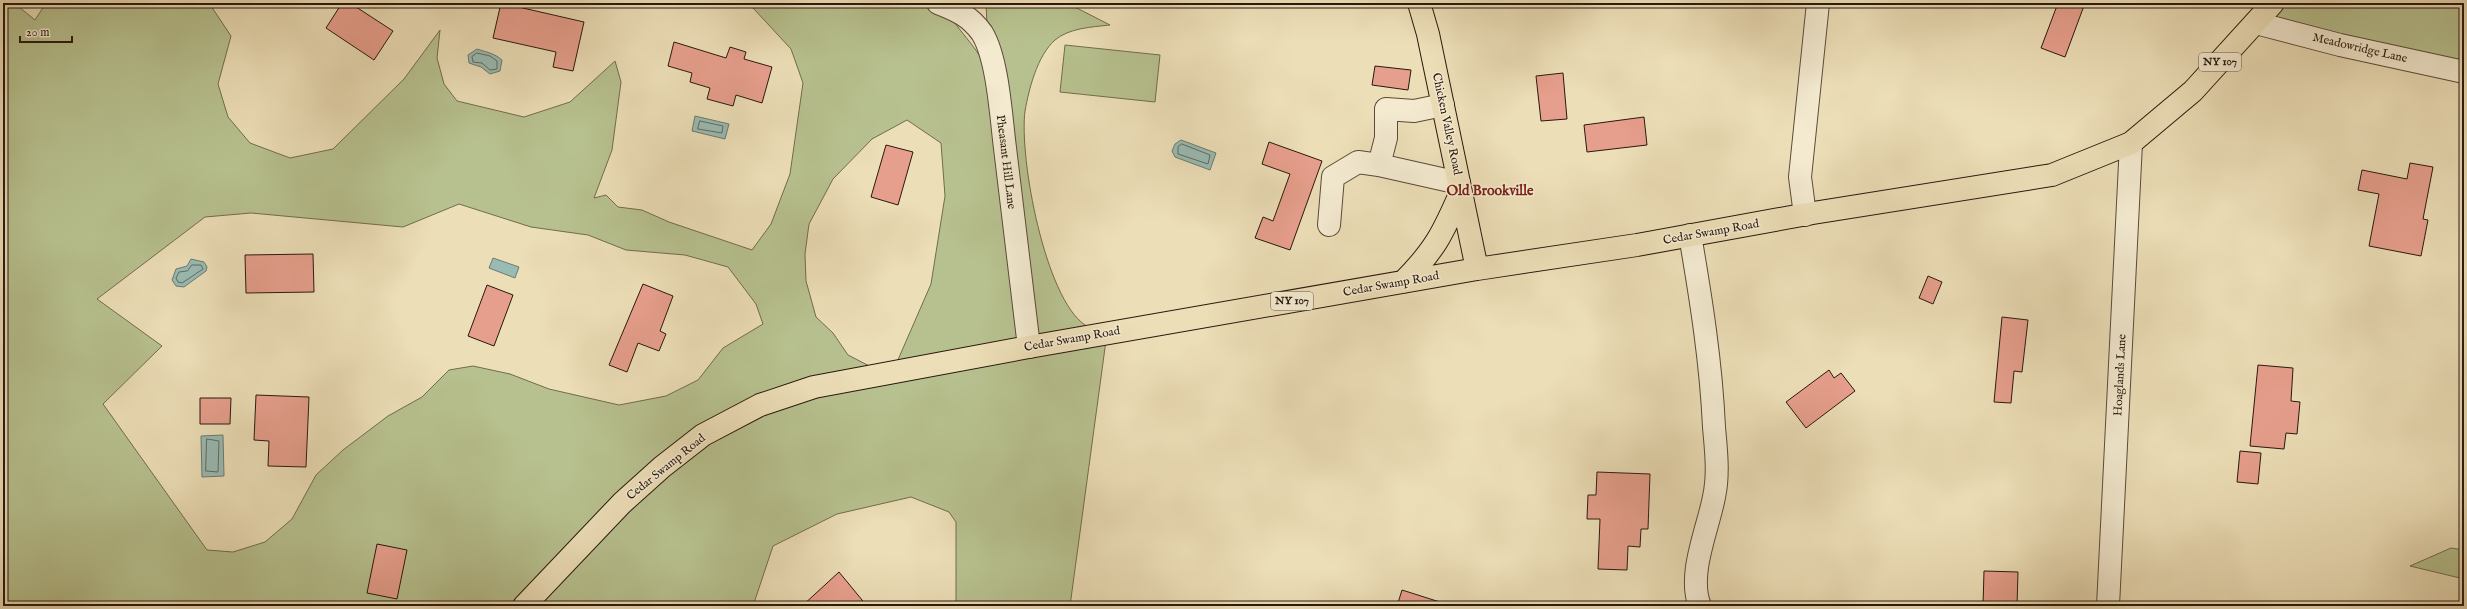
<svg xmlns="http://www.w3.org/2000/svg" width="2467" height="609" viewBox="0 0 2467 609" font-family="'IM FELL English',serif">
	<rect width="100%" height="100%" fill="#ecdeb7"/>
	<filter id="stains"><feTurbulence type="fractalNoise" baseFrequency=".005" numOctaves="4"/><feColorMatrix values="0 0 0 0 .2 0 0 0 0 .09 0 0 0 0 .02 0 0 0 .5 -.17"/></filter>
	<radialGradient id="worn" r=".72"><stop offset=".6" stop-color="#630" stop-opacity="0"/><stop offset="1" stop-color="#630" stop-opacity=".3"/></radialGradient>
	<path fill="#b7c18f" stroke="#706c4e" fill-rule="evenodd" d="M3,3H14L35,20L46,3H209L231,36L218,84L228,117L250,143L290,158L333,149L404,79L440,30L437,58L444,84L457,101L524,117L570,102L615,61L621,82L612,150L594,198L606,195L618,207L642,210L669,222L752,250L771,224L790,174L803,83L791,49L753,8L735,3H943C952,24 969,38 981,58L987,24L986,3H1067L1110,25C1092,27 1069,28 1055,40C1037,56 1029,89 1025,111C1019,158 1045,298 1085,325C1089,328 1094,330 1098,332L748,405L521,606H3V48C6,31 3,19 3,3ZM907,120L941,143L945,196L931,284L897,362L881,372L848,355L833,333L816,317L806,281L805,254L809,224L833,179L872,139ZM459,204L531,227L588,235L626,250L685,255L728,267L756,304L763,324L723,348L698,380L666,396L619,405L549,389L510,374L473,366L449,370L422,397L388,416L343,450L316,475L292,519L265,542L233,552L207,550L103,404L162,346L97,299L205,217L251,213L403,227Z
		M2273,3H2464V71L2256,23Z
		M1065,45L1160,55L1155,102L1060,92Z
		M1107,333L1070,606H956V522L949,512L911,497L837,514L773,546L753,606H524L622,503L760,405Z
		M2451,548L2464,550V579L2410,566Z"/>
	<path fill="#99bbb3" stroke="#6c7a71" d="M477,49C486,52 494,53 502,60L500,71L490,74L481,67L469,63L468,55Z
		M695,116L729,124L725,139L692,131Z
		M1181,140L1216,153L1210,170L1175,157L1172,151L1175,144Z
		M493,258L519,267L515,278L489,268Z
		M191,259L204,262L207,267L206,271L184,287L176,286L172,280L176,269L187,266Z
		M223,435L224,476L202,477L201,436Z"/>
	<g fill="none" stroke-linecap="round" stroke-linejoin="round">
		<path stroke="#616a60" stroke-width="1" d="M477,53L490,56L497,61V69L490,70L482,63L473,62L472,57Z
			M700,121L723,126L722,133L698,129Z
			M1182,144L1210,155L1208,164L1178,154V147Z
			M192,265H201L203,269L182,283L178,282L176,278L179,272L187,271Z
			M207,439L219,441L218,472L206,471Z"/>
	</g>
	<path fill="#e79f8d" stroke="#29180e" d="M342,3H350L393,31L374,60L326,28Z
		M501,3L584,22L573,71L553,67L556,52L493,38Z
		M2058,3H2085L2065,57L2041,48Z
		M674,42L726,58L730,47L746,52L744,59L772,67L762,103L736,95L733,106L707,99L710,88L690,82L692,73L668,66Z
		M1375,66L1411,70L1408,90L1372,85Z
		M1563,73L1567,119L1541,121L1536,76Z
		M1644,117L1647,145L1587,152L1584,125Z
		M1269,142L1322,161L1290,250L1255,238L1263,217L1273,221L1290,174L1262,164Z
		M886,145L913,152L898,205L871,197Z
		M2410,163L2433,167L2423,219L2428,220L2421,256L2369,246L2379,194L2358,190L2362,170L2407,179Z
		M313,254L314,292L246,293L245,255Z
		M1928,276L1942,282L1933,304L1919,298Z
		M643,284L673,296L660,331L666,334L659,351L638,343L627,372L609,365Z
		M487,285L513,295L494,346L468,336Z
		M2002,317L2028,320L2022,372L2014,371L2011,403L1994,402Z
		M2258,365L2293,368L2291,401L2300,402L2297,434L2286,433L2284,449L2250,446Z
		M1829,370L1834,378L1841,373L1855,391L1806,428L1786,402Z
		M256,395L309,397L306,467L268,466L269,441L254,440Z
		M200,398H231L230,424H200Z
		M2240,451L2261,453L2258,484L2237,482Z
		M1597,472L1650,474L1648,529H1641L1640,547L1628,546L1627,570L1598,569L1600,519H1587L1588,495H1596Z
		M377,544L407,550L397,599L367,593Z
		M1984,571L2018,572L2017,606H1983Z
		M839,572L867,606H802Z
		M1402,590L1443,603L1442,606H1397Z"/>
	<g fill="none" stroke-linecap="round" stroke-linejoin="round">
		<defs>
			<path id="minor" d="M938,3C956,10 970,16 982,33C998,59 1001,117 1005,148C1013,214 1021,280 1029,347
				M2256,23L2340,45L2464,72
				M1379,165L1386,138V109L1414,111L1443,105
				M1805,215L1800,177L1818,3
				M1329,225L1333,177L1358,162L1379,165L1459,183
				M1690,235C1701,299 1711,362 1714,427C1716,450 1719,474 1714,497C1708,529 1687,575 1700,606
				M2108,606L2131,143"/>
			<path id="major" d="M1419,3L1428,34L1477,269
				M1403,282C1435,250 1443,233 1461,192
				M524,606L622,503L662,467L703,435L760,405L814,387L1029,347L1477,269L1637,245L1813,213L2052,175L2131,143L2193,91L2273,3"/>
		</defs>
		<use href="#minor" stroke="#5a4a38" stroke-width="24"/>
		<use href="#major" stroke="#29180e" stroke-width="24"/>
		<use href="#minor" stroke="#f3ead0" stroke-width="22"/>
		<use href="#major" stroke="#ecdeb7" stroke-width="22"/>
	</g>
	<g text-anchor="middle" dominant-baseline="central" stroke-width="3" stroke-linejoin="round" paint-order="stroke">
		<g fill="#f3ead0" stroke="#665748" stroke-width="1">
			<rect x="2199" y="53" width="42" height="18" rx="3"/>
			<rect x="1271" y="292" width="42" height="18" rx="3"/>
		</g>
		<g font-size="11" font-weight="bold" fill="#29180e">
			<text x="2220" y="62">NY 107</text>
			<text x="1292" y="301">NY 107</text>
		</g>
		<g font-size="12" fill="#29180e" stroke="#f3ead0">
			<text transform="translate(2360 48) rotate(13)">Meadowridge Lane</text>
			<text transform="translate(1447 124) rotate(78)">Chicken Valley Road</text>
			<text transform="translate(1006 162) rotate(83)">Pheasant Hill Lane</text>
			<text transform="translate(1711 232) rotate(-10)">Cedar Swamp Road</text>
			<text transform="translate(1391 284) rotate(-10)">Cedar Swamp Road</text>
			<text transform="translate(1072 339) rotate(-10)">Cedar Swamp Road</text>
			<text transform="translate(2120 375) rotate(-87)">Hoaglands Lane</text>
			<text transform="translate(666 467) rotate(-39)">Cedar Swamp Road</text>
		</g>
		<g font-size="14" font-weight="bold" fill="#7a1f14" stroke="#f3ead0">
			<text x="1490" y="191">Old Brookville</text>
		</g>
	</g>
	<rect width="2467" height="609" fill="none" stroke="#ecdeb7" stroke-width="16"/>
	<rect x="4" y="4" width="2459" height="601" fill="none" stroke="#29180e" stroke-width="2"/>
	<rect x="8" y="8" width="2451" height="593" fill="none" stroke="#29180e"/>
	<path d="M20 36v6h52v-6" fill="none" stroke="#29180e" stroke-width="2"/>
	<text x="26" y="36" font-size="12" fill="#29180e" stroke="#f3ead0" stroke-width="3" paint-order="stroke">20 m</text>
	<rect width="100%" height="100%" filter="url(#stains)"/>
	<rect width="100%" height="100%" fill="url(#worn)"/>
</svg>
